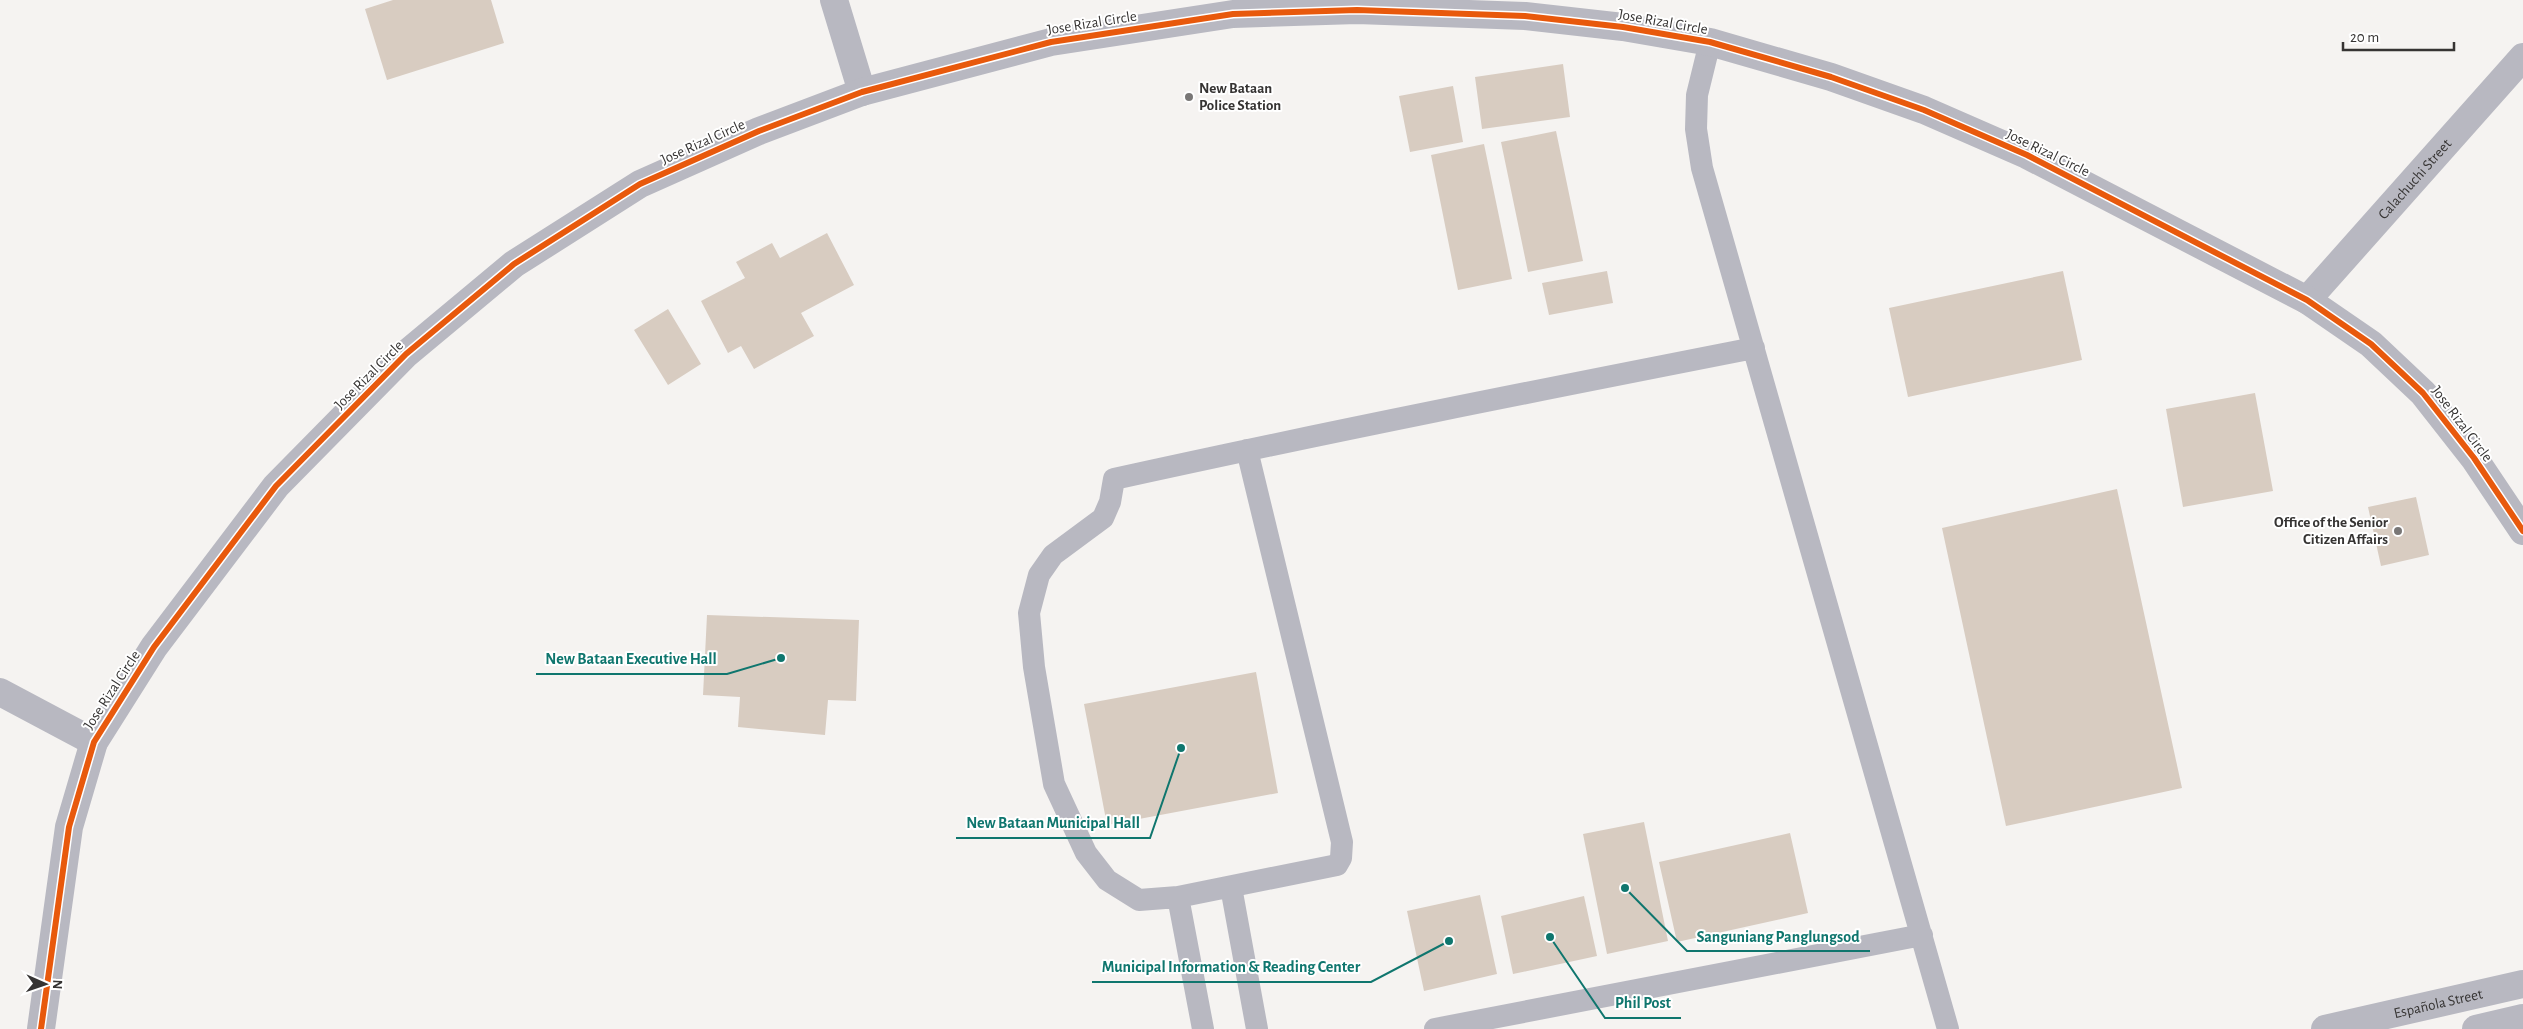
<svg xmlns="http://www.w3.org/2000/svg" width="2523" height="1029" viewBox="0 0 2523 1029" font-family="'Alegreya Sans',sans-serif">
	<rect width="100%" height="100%" fill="#f5f3f1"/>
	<path fill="#d8ccc1" d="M393,0H491L504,43L387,80L365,9Z
		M1563,64L1570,117L1482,129L1475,77Z
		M1453,86L1463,142L1410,152L1399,96Z
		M1556,131L1583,261L1528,272L1501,142Z
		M1484,144L1512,279L1458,290L1431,155Z
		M827,233L854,285L801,313L814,336L754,369L741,346L728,353L701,301L745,278L736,262L772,243L780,258Z
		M1607,271L1613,303L1549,315L1542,283Z
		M2063,271L2082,360L1908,397L1889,308Z
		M668,309L701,364L668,385L634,330Z
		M2255,393L2273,491L2183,507L2166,409Z
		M2117,489L2182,788L2006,826L1942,528Z
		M2416,497L2429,555L2381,566L2368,507Z
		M707,615L859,620L856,701L828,700L825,735L738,727L740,697L703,695Z
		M1256,672L1278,793L1107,825L1084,704Z
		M1644,822L1668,941L1607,954L1583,834Z
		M1790,833L1808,913L1677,942L1659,862Z
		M1480,895L1497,974L1424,991L1407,911Z
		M1584,896L1597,956L1513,974L1501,916Z"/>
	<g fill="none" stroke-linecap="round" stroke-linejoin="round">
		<path stroke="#b8b8c1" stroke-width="22" d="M1710,42L1697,95L1696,129L1702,168L1948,1029
			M1247,450L1342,842L1341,858L1337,865L1178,897L1139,900L1107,880L1086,853L1054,784L1034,667L1029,613L1039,575L1053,555L1103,518L1110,502L1114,479C1327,432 1540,390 1754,348
			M1231,887L1257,1029
			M1178,897L1203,1029
			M1435,1029L1922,935"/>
		<g stroke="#b8b8c1" stroke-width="28">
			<path d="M834,0L862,92"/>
			<path id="s1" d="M2307,300L2523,57"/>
			<path d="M0,692L94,742"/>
			<path d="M41,1029L69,827L94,742L154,647L276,486L406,354L514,264L640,184L759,131L862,92L1051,42L1233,14L1357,10L1525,16L1623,27L1710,42L1831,77L1924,110L2027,155L2307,300L2371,344L2423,393L2474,458L2523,531"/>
		</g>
		<g stroke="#b8b8c1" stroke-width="28">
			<path id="s2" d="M2325,1029L2523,984"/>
			<path d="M2476,1029L2523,1018"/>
		</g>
		<defs>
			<path id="cycleway" d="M41,1029L69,827L94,742L154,647L276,486L406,354L514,264L640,184L759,131L862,92L1051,42L1233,14L1357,10L1525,16L1623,27L1710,42L1831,77L1924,110L2027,155L2307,300L2371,344L2423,393L2474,458L2523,531"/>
		</defs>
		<use href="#cycleway" stroke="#fff" stroke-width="9"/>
		<use href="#cycleway" stroke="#e8590c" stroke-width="6"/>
	</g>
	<g fill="#797776" stroke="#fff" stroke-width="2">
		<circle cx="1189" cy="97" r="5"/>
		<circle cx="2398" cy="531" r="5"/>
	</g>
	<g text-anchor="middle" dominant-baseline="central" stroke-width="4" stroke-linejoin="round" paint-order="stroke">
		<g font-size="15" fill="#363433" stroke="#fff">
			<text transform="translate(1663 22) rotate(10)">Jose Rizal Circle</text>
			<text transform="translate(1092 23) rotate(-9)">Jose Rizal Circle</text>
			<text transform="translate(703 142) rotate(-24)">Jose Rizal Circle</text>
			<text transform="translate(2048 153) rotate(26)">Jose Rizal Circle</text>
			<text stroke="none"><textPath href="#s1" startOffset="162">Calachuchi Street</textPath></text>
			<text transform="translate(369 375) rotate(-45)">Jose Rizal Circle</text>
			<text transform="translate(2462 424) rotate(53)">Jose Rizal Circle</text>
			<text transform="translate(112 690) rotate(-57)">Jose Rizal Circle</text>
			<text stroke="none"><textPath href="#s2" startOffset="116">Española Street</textPath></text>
		</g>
		<g font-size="15" font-weight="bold" fill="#363433" stroke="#fff" text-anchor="start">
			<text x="1199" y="88">New Bataan<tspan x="1199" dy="17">Police Station</tspan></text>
			<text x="2388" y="522" text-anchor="end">Office of the Senior<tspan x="2388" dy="17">Citizen Affairs</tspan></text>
		</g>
	</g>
	<path fill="none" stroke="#0f766e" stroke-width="2" d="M781 658L727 674H536M1181 748L1150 838H956M1625 888L1687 951H1870M1449 941L1371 982H1092M1550 937L1605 1018H1681"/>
	<g fill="#0f766e" stroke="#fff" stroke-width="2">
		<circle cx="781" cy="658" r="5"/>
		<circle cx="1181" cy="748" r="5"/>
		<circle cx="1625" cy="888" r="5"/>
		<circle cx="1449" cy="941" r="5"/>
		<circle cx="1550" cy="937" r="5"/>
	</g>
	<g font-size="16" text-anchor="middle" font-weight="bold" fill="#0f766e" stroke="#fff" stroke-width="4" stroke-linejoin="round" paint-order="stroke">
		<text x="631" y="664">New Bataan Executive Hall</text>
		<text x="1053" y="828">New Bataan Municipal Hall</text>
		<text x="1778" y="942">Sanguniang Panglungsod</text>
		<text x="1231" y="972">Municipal Information &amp; Reading Center</text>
		<text x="1643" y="1008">Phil Post</text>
	</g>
	<g transform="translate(45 984) rotate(92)" stroke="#ffffff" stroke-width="4" paint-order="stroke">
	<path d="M0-4L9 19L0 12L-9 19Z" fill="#363433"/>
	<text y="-8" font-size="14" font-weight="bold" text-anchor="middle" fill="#363433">N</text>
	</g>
	<path d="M2343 42v8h111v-8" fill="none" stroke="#363433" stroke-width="2.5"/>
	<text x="2350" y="42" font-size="15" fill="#363433" stroke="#ffffff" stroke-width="4" paint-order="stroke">20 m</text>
</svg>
